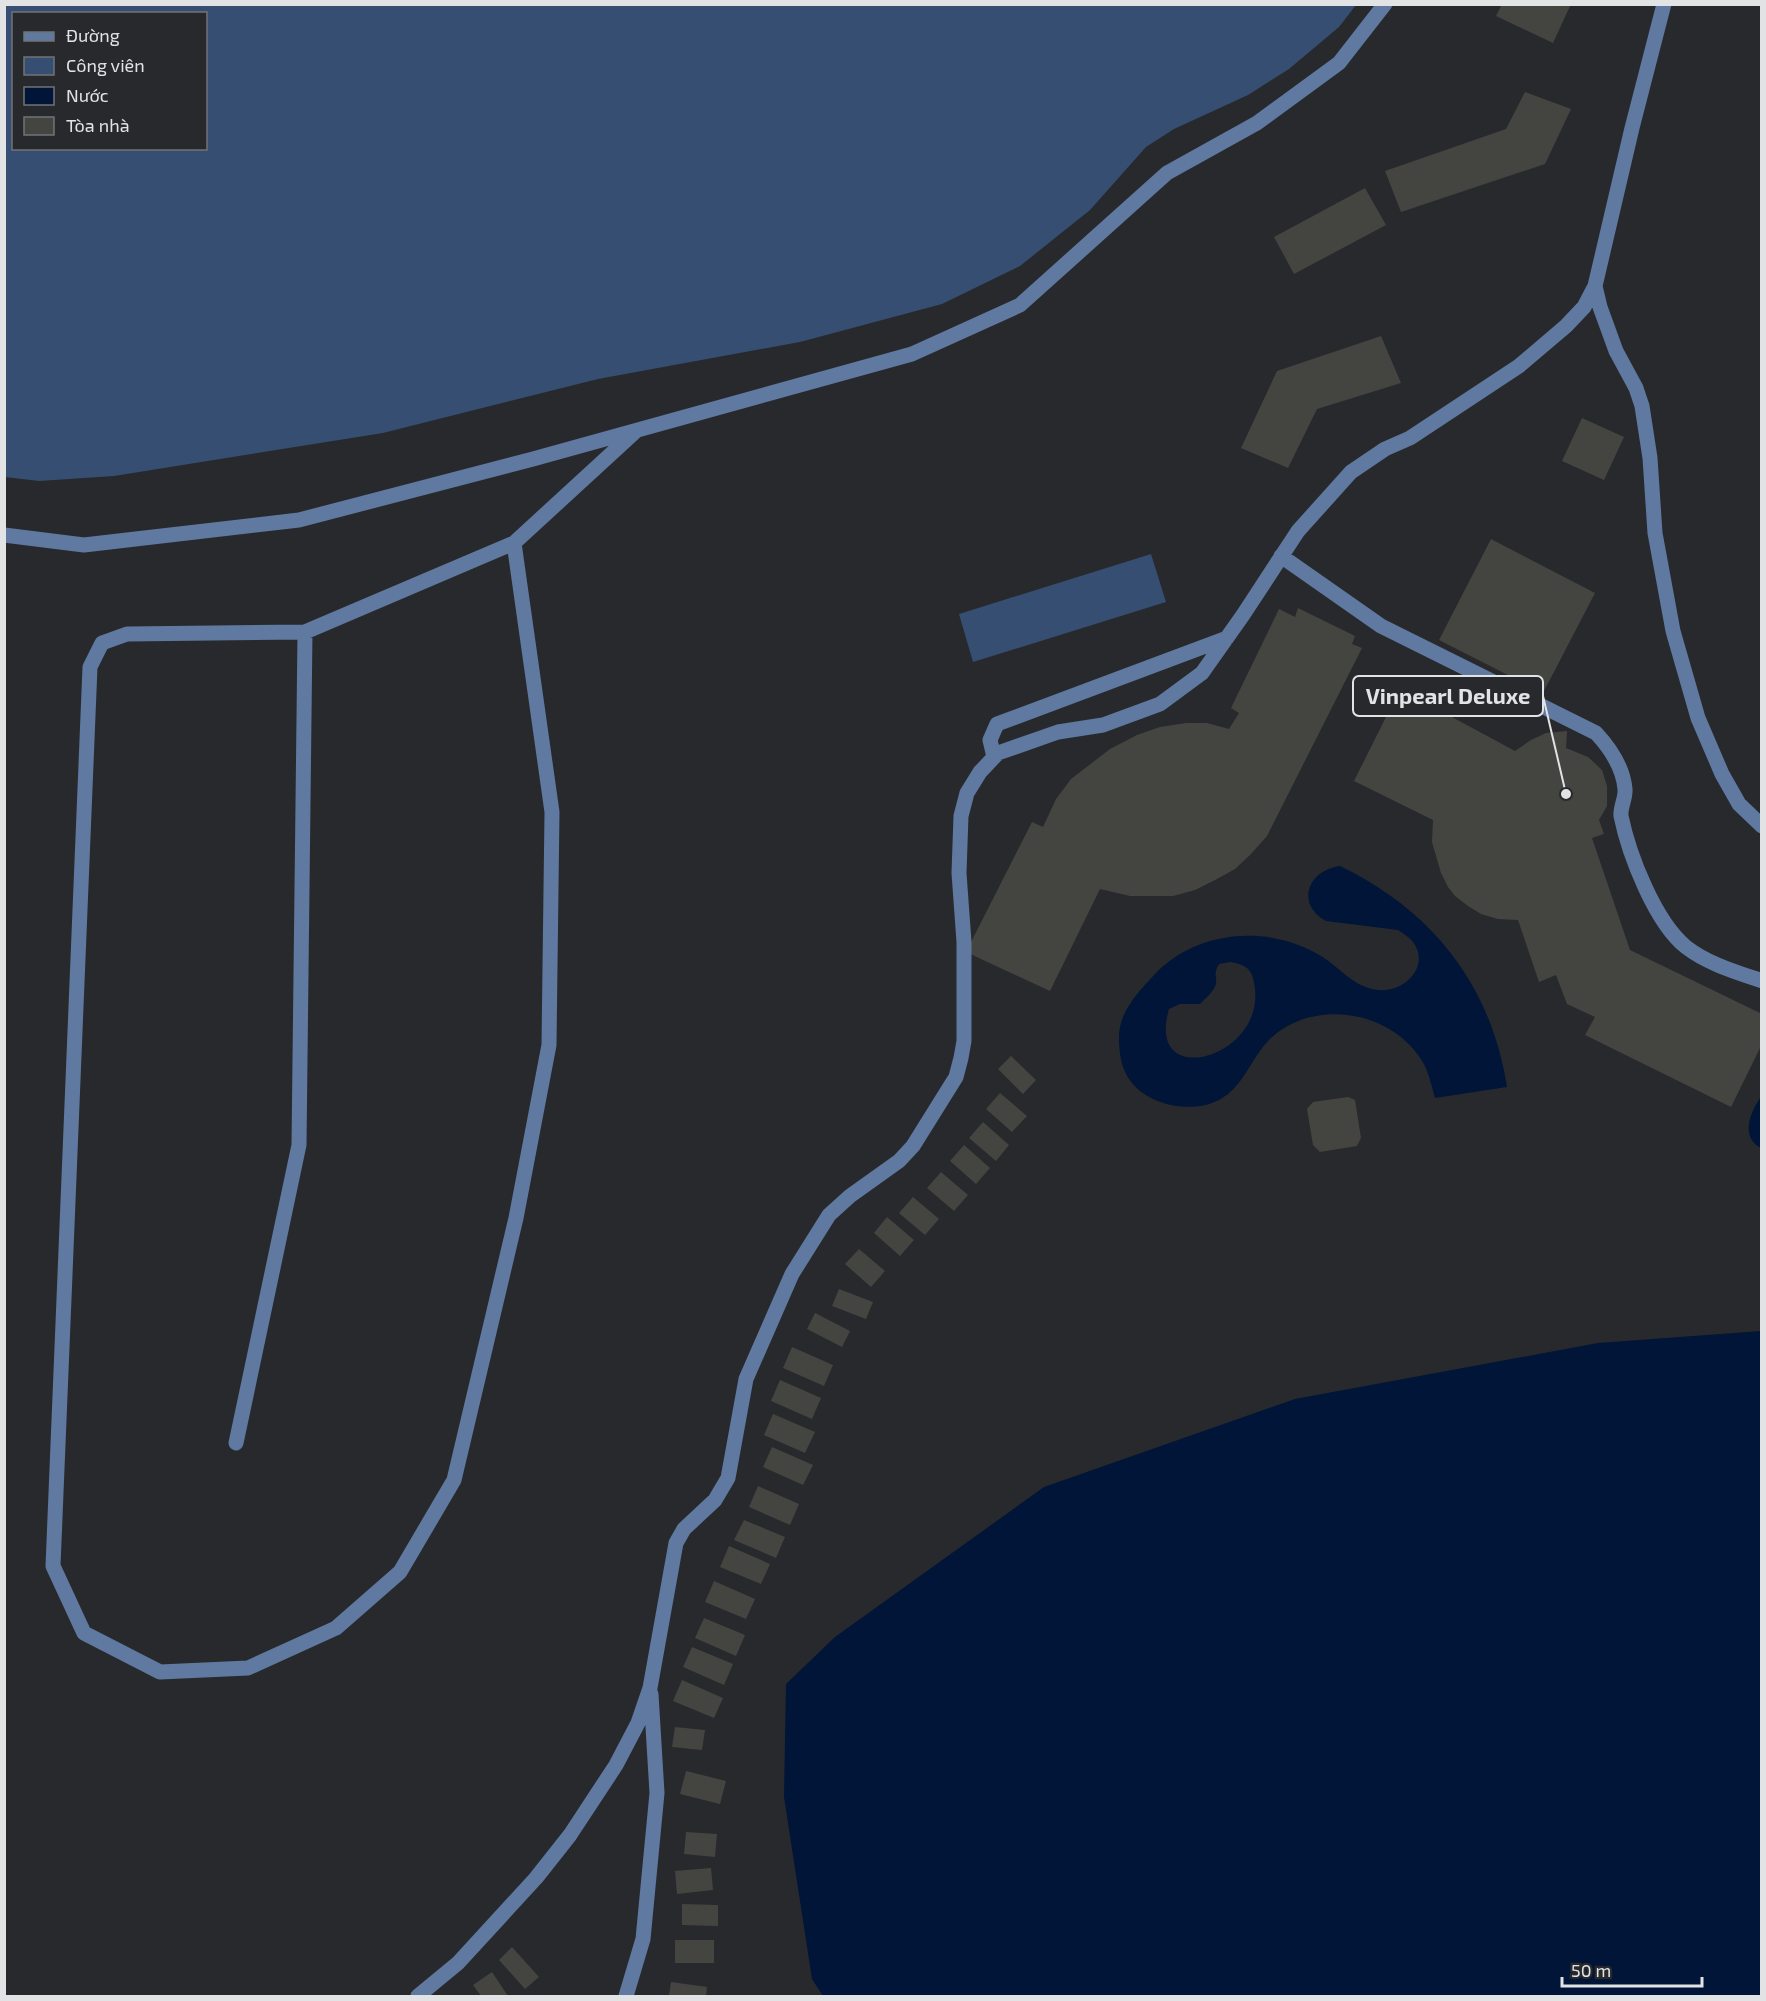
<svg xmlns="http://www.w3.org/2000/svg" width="1766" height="2001" viewBox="0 0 1766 2001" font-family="'Exo 2',sans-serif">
	<rect width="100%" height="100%" fill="#28292c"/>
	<path fill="#364e71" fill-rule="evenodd" d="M5,4H1356V5L1339,27L1289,69L1248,95L1174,129L1146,147L1090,210L1020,266L942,304L800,342L598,379L383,433L114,476L39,481L5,477ZM14,14H206V148H14Z
		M1151,554L1166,602L973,662L959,614Z"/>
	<path fill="#001537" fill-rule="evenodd" d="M1340,866C1433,911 1491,985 1507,1087L1435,1098C1432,1087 1429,1074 1424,1064C1394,1011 1316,997 1271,1038C1251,1057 1244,1087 1219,1100C1190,1115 1142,1105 1126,1074C1121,1064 1119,1051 1119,1039C1118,1013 1138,992 1155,974C1197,930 1269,924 1321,956C1342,969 1353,987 1378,990C1402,993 1429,969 1415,945C1411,938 1404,934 1398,930L1326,921C1295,904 1308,870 1340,866ZM1230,962C1248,965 1253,970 1255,989C1263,1059 1145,1091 1169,1009L1180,1004H1200C1206,998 1214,991 1216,984C1217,975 1213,974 1219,964Z
		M1761,1097V1148C1740,1137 1750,1112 1761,1097Z
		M1761,1331V1996H823L812,1979L784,1797L786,1684L835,1637L1044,1487L1295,1399L1598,1343Z"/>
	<path fill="#444441" d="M1502,4H1571L1553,43L1496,16Z
		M1525,92L1571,109L1545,164L1401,212L1385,171L1506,129Z
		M1365,188L1386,225L1294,274L1274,237Z
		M1381,336L1401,383L1317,409L1288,468L1241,448L1277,371Z
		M1582,418L1624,437L1604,480L1562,461Z
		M1491,539L1595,593L1543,693L1439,640Z
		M1298,608L1355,636L1352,644L1362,648L1267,836L1250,855L1235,869L1217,879L1195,890L1173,896H1130L1100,889L1050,991L966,952L1032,822L1043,827L1056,799L1071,779L1110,749L1137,735L1160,727L1186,723H1207L1229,729L1239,713L1231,708L1279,609L1295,617Z
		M1400,689L1515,751L1531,740L1546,733L1567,731L1566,748L1588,757L1602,770L1607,786V806L1599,820L1604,834L1592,838L1630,950L1762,1014V1044L1731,1107L1585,1035L1595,1017L1567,1004L1556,975L1539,982L1518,920L1498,919L1481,914L1468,906L1455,896L1448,887L1441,873L1432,842L1433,820L1354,781Z
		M1011,1056L1036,1080L1023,1094L998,1069Z
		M1000,1093L1027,1116L1012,1132L986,1109Z
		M1348,1097L1355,1100L1361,1138L1357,1146L1320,1152L1313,1145L1307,1109L1313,1102Z
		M983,1122L1009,1145L996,1161L969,1138Z
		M964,1145L990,1168L976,1184L950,1161Z
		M941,1172L968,1195L954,1211L927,1188Z
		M913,1197L939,1219L925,1235L899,1213Z
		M887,1217L914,1240L900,1256L874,1233Z
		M859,1249L885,1271L871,1287L845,1264Z
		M839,1289L873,1302L866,1319L832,1306Z
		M815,1313L850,1331L842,1347L807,1329Z
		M792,1347L833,1365L824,1386L783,1368Z
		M780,1380L821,1398L812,1419L771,1401Z
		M773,1414L815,1432L805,1453L764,1435Z
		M772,1447L813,1465L803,1485L763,1467Z
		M758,1486L799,1504L790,1525L749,1507Z
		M744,1520L785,1537L776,1558L734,1540Z
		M729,1546L770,1564L761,1584L720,1567Z
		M714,1581L755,1599L746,1619L705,1602Z
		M704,1618L745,1635L736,1656L695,1638Z
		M692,1647L733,1664L724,1685L683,1667Z
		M682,1680L723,1698L714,1718L673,1701Z
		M675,1727L705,1730L702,1750L672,1747Z
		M686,1771L726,1781L720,1804L680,1794Z
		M686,1832L717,1834L715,1857L684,1854Z
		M711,1868L713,1890L677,1894L675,1871Z
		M682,1904L718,1905V1926L682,1925Z
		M675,1940H714V1963H675Z
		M512,1947L539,1977L525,1989L499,1960Z
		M492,1972L508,1996H481L473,1985Z
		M671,1982L707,1987L706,1996H669Z"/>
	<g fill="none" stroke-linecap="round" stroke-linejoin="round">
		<path stroke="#5f79a0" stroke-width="15" d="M1595,286L1600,307L1616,351L1636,388L1642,406L1650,458L1655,533L1673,631L1698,718L1722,774L1739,804L1762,826
			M4,535L84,545L299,520L533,459L912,354L1020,305L1167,173L1257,123L1339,63L1385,4
			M514,543L552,812L549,1045L516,1218L454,1480L400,1572L336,1628L248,1668L160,1672L84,1633L53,1566L90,667L102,643L127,634L305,632L514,543L636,431
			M1281,556L1381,626L1596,733C1610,748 1623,767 1625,789C1626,798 1620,807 1621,816C1629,855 1655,922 1686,947C1708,964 1736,972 1762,981
			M994,757L990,740L997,724L1227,638
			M236,1443L299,1145L305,632
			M418,1996L458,1963L536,1878L570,1835L616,1765L638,1723L650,1688L676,1543L684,1529L715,1500L728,1478L746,1379L792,1274L829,1215L850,1196L899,1161L913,1146L956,1077L961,1058L964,1041V942L959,873L961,816L967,793L980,772L998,753L1058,732L1103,725L1160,704L1202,673L1243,615L1298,531L1351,472L1385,449L1410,438L1519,366L1566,326L1584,307L1595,286L1632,128L1664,4
			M626,1996L643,1939L657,1793L651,1694"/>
	</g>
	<path fill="none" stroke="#e2e3e4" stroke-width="2" d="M1566 794L1543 696"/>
	<circle fill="#e2e3e4" stroke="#28292c" stroke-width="2" cx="1566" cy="794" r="6"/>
	<rect fill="#28292c" stroke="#e2e3e4" stroke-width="2" x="1353" y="676" width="190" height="40" rx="6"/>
	<g font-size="22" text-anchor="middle" font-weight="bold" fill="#e2e3e4">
		<text x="1448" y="704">Vinpearl Deluxe</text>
	</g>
	<rect width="1766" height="2001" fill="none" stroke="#e2e3e4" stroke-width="12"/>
	<rect x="12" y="12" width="195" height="138" fill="#28292c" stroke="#727376" stroke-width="1.5"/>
	<rect x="24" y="32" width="30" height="9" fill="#5f79a0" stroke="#727376" stroke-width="1.5"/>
	<text x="66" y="42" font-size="18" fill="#e2e3e4">Đường</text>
	<rect x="24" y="57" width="30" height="18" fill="#364e71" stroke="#727376" stroke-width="1.5"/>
	<text x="66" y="72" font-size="18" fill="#e2e3e4">Công viên</text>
	<rect x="24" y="87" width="30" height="18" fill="#001537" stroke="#727376" stroke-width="1.5"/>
	<text x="66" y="102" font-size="18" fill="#e2e3e4">Nước</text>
	<rect x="24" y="117" width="30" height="18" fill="#444441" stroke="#727376" stroke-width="1.5"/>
	<text x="66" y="132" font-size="18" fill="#e2e3e4">Tòa nhà</text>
	<path d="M1562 1977v9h140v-9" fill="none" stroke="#e2e3e4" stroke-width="3"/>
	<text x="1571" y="1977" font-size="18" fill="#e2e3e4" stroke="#28292c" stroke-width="4.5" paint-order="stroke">50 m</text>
</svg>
